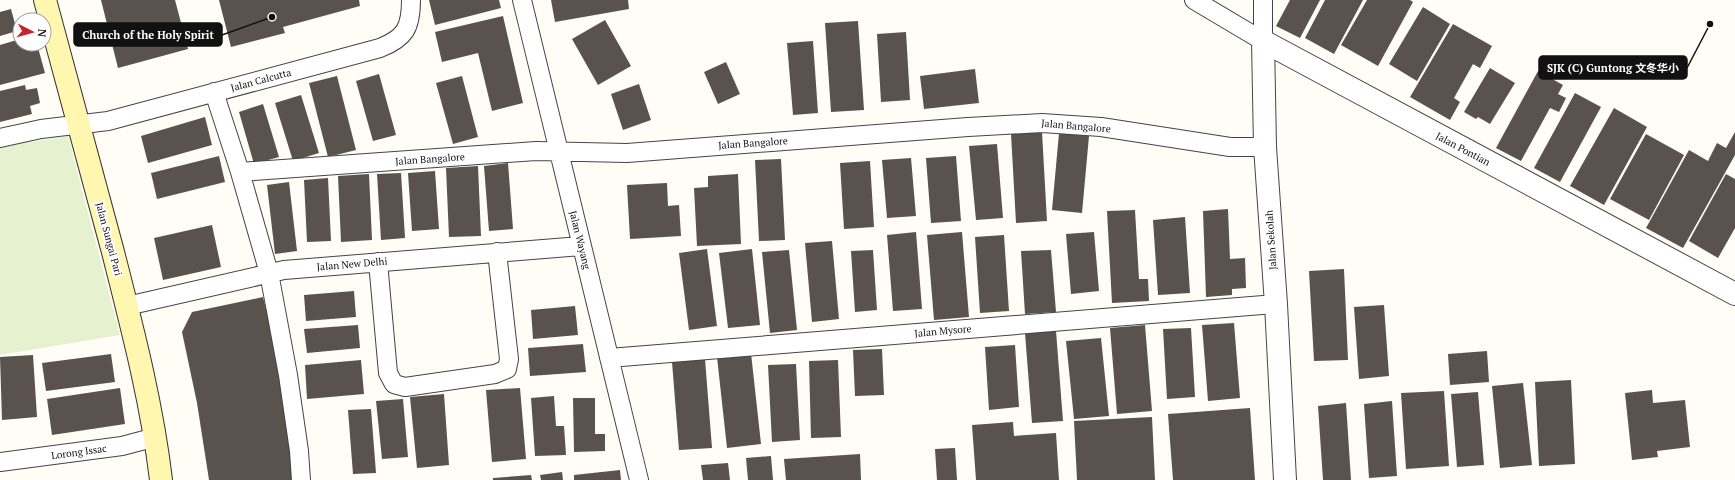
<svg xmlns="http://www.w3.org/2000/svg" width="1735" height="480" viewBox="0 0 1735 480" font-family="'PT Serif','Noto Sans SC',serif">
	<rect width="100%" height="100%" fill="#fffdf5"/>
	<path fill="#e6f2cf" d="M68,136L120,335L0,355V147Z"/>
	<path fill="#5a524d" d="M101,0H175L188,49L118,68Z
		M219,0H359L360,6L283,27L285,33L231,47Z
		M429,0H499L501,8L435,25Z
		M551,0H628L629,9L555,22Z
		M1290,0H1320L1300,38L1276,26Z
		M1325,0H1363L1334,54L1305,38Z
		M1367,0H1410L1413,2L1378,66L1341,45Z
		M1423,7L1450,24L1417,81L1389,64Z
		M11,9L17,31L0,36V12Z
		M503,16L523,103L492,111L478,53L442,62L435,32Z
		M605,20L631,66L598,85L572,39Z
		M858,21L864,110L831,112L825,23Z
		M1453,24L1492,46L1480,68L1473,64L1454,98L1460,102L1450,120L1410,97Z
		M906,32L910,100L881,102L877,34Z
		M20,39V44H37L45,73L0,85V45Z
		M813,41L818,113L793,115L787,43Z
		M726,62L740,94L718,104L704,72Z
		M1490,68L1515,83L1490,124L1478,117L1476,119L1464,112Z
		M975,69L979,103L924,109L920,76Z
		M1538,71L1563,85L1558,94L1566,98L1559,112L1550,108L1521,161L1496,148Z
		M379,74L396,135L373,141L356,81Z
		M337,76L356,150L328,157L309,83Z
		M462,76L478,137L453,144L436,83Z
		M639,84L651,120L623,130L611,94Z
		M25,85L26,90L37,88L40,103L30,106L32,114L0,122V91Z
		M1575,93L1601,107L1560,182L1534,168Z
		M301,95L319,153L293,161L275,103Z
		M263,104L279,157L254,164L239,112Z
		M1614,108L1647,127L1604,205L1570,186Z
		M205,117L212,145L148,163L141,136Z
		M1042,132L1047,221L1016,223L1011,134Z
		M1735,132V155L1683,248L1646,228L1689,150L1708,161L1717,143L1726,148Z
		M1059,133L1089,136L1082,213L1052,210Z
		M1646,134L1684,155L1649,220L1610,199Z
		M997,144L1003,218L976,220L969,146Z
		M219,156L225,182L157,199L151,173Z
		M956,156L961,221L931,223L926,158Z
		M911,158L916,216L887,218L882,160Z
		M781,159L785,240L759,241L755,160Z
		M870,161L874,227L844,229L840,163Z
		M508,163L513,229L489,231L484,166Z
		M478,166L481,236L449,237L446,168Z
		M435,171L439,229L412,231L408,173Z
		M401,173L405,238L381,240L377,174Z
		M369,174L372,240L341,242L338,176Z
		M738,174L741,244L697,246L694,188L708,187V176Z
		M1726,174L1735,179V228L1718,258L1689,241Z
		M328,178L331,241L307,242L304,180Z
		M289,182L297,251L275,254L267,185Z
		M667,183L668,206L679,205L681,236L630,239L627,185Z
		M1228,209L1230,259L1245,258L1246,288L1232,289V295L1206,297L1203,211Z
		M1135,210L1139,279H1148L1149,301L1112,303L1107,211Z
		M1185,217L1190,293L1158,295L1153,220Z
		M212,225L221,267L163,280L154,238Z
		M916,232L922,309L893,311L887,235Z
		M962,232L969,317L934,320L927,235Z
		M1094,232L1099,291L1071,294L1066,234Z
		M1004,235L1009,311L980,313L975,237Z
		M832,241L839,319L812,322L805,243Z
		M707,249L717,326L689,330L679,253Z
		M752,249L760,325L728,328L719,253Z
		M789,250L797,330L770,333L762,252Z
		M873,250L877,310L855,312L851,251Z
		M1051,250L1056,312L1025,314L1021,251Z
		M1344,269L1348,360L1314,361L1309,271Z
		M354,291L356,317L306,321L304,295Z
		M263,297L285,385L296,480H209L197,403L182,332L192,312Z
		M1384,305L1389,376L1359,379L1354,307Z
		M575,306L578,335L533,339L531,310Z
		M1234,323L1240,398L1208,401L1202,325Z
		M358,325L360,348L307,353L304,329Z
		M1145,325L1152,411L1117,414L1110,328Z
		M1191,328L1195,397L1167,399L1163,329Z
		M1056,331L1063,421L1032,423L1025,333Z
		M1101,338L1109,416L1074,419L1066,341Z
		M583,344L586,372L530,376L528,348Z
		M1015,345L1019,407L989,410L985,347Z
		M882,349L884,395L855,396L853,350Z
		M1487,351L1489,382L1450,385L1448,354Z
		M751,353L761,444L727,448L717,357Z
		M111,354L115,382L46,391L42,363Z
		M33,355L37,417L2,420L0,357Z
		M705,359L712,448L679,450L672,362Z
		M361,360L364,394L307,399L305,365Z
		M838,360L841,437L811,438L809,361Z
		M796,364L800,440L772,442L768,365Z
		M1571,380L1575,464L1539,466L1535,382Z
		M1523,383L1532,465L1500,468L1492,386Z
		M120,388L125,424L52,435L47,399Z
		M520,388L526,459L492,462L486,390Z
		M1652,390L1653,403L1685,400L1690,447L1657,451L1658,457L1632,460L1625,393Z
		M1444,391L1449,466L1406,469L1401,393Z
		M1478,392L1484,465L1457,467L1451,394Z
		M444,394L449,465L417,468L410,397Z
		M554,396L556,426H564L566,455L535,456L531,398Z
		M573,398H595V434H605V451L574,452Z
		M403,399L408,457L382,459L376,401Z
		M1392,401L1397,476L1369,478L1364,404Z
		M1346,403L1351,480H1323L1318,406Z
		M1250,408L1255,480H1173L1168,414Z
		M371,409L376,473L353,474L348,410Z
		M1152,417L1155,480H1077L1074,421Z
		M1013,422L1014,436L1056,433L1059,480H976L972,425Z
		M955,448L957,480H937L935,449Z
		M860,454L861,480H786L784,459Z
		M771,456L773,480H748L746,458Z
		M728,463L730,480H703L701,465Z
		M620,470L621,480H574V475Z
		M562,472L563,480H541L540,475Z
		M531,475L532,480H493V478Z"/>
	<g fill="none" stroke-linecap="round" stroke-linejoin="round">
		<defs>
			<path id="minor" d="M522,0L639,480
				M1194,0L1263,41V0
				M214,92L240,172L269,273L288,375L299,451L301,480
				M0,138L41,129L108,121L380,48C405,38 411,28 411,0
				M240,172L536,151L627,153L968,127L1042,123L1101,127L1230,147H1265
				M378,262L388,373L394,384L405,387L495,374L507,369L509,359L497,252
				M127,306L284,270L581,246
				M609,358L1276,304
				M0,462L122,446L156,437"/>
			<path id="tertiary" d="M1263,41L1735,294
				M1263,41L1265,147L1276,304L1285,480"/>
			<path id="secondary" d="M45,0C68,84 91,168 113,252C132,327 152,403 161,480"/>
		</defs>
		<use href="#minor" stroke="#444" stroke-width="20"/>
		<use href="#tertiary" stroke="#444" stroke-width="24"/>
		<use href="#secondary" stroke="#333" stroke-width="24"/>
		<use href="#minor" stroke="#fff" stroke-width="18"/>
		<use href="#tertiary" stroke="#fff" stroke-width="22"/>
		<use href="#secondary" stroke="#fff6b0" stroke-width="22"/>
	</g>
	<g text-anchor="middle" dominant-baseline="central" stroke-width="4" stroke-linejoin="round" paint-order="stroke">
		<g font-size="10" fill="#111" stroke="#fff">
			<text transform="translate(261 80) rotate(-15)">Jalan Calcutta</text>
			<text transform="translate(1076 126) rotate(5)">Jalan Bangalore</text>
			<text transform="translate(753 143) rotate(-4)">Jalan Bangalore</text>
			<text transform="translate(1463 149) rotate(28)">Jalan Pontian</text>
			<text transform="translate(430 159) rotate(-4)">Jalan Bangalore</text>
			<text transform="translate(109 239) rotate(75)">Jalan Sungai Pari</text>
			<text transform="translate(580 240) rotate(76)">Jalan Wayang</text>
			<text transform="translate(1271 240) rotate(-94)">Jalan Sekolah</text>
			<text transform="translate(352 264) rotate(-5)">Jalan New Delhi</text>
			<text transform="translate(943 331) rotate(-5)">Jalan Mysore</text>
			<text transform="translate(79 452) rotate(-8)">Lorong Issac</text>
		</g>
	</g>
	<path fill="none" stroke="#111" stroke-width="1.5" d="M272 17L222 35M1710 24L1687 68"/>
	<g fill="#111" stroke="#fff" stroke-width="1.5">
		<circle cx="272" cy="17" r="4"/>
		<circle cx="1710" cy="24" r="4"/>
	</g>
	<g fill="#111" stroke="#111" stroke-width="1.5">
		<rect x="74" y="23" width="148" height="23" rx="4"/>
		<rect x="1539" y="56" width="148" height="23" rx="4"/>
	</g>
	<g font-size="11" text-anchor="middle" font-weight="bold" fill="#fff">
		<text x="148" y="39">Church of the Holy Spirit</text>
		<text x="1613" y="72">SJK (C) Guntong 文冬华小</text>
	</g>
	<g transform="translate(32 32) rotate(96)"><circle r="19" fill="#ffffff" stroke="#a0a0a0"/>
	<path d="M0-3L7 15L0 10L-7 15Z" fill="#c4262e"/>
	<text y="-6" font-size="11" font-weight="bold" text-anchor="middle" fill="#111111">N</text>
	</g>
</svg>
